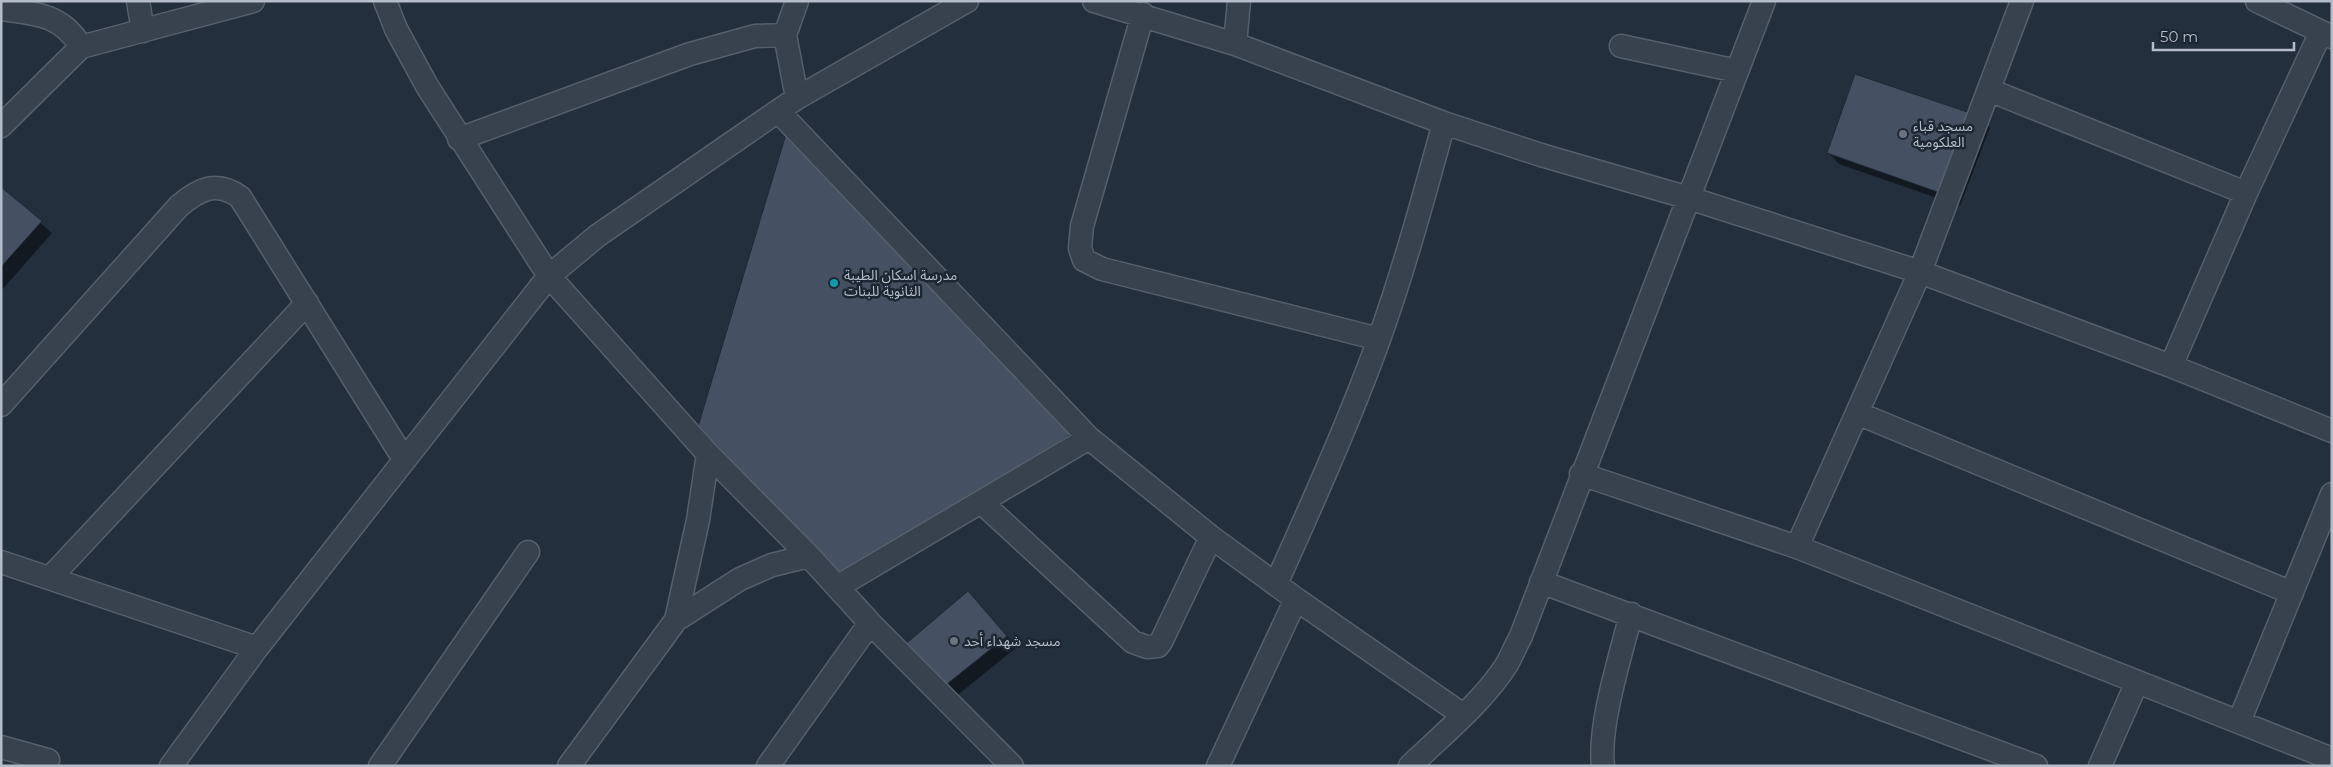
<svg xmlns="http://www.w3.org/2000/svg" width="2333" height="767" viewBox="0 0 2333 767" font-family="Montserrat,'Noto Sans Arabic',sans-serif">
	<rect width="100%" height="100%" fill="#242f3e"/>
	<path fill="#0007" d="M1979,117L1990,128L1960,206L1839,164L1828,152Z
		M795,144L1077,444L846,587Z
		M1,189L52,233L1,291Z
		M979,604L1017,647L954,698L904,647Z"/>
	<path fill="#455162" stroke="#1f2835" d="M1855,74L1979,116L1949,196L1827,153Z
		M786,134L1070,435L836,579L696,433Z
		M1,187L42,221L1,267Z
		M968,591L1007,636L942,688L902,647Z"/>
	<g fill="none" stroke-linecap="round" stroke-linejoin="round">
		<defs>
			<path id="minor" d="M138,1L143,31
				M385,1L396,29L427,86L549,276L708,454L809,556L870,623L1012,766
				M1094,1L1235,44L1444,123L1541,155L1689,198L1920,272L2171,366L2332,431
				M2257,1L2332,37
				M1,9C36,14 62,14 81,47
				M1143,14L1082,226L1080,248L1084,260L1102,269L1379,339
				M785,35L797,1
				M1235,44L1239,1
				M1621,46L1737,71
				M1989,90L2246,193
				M779,112L1089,438L837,587
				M1,126L81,47L253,1
				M459,139L690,54L755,36L785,35L797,98
				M2171,366L2246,193L2321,32
				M1,405L179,206C199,189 217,180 240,197L404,459
				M1857,413L2292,593
				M1089,438L1211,537L1296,599L1463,715
				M1581,474L1797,547L2332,759
				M981,502L1133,642L1147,647L1158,646L1161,642L1211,537
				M1797,547L1920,272L2022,1
				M1,562L257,648
				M50,578L307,303
				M1541,582L2036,766
				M1276,584C1312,504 1348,424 1378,342C1404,270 1424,196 1444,123
				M676,620L698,520L708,454
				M2239,722L2332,494
				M1,747L48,760
				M171,766L257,648L549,276L597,236L797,98L967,1
				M380,766L528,552
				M569,766L676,620L740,579L772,565L809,556
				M768,766L870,623
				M1218,766L1296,599
				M1410,766C1442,735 1484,701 1507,664C1512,655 1516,645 1521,636L1764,1
				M1603,766C1598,725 1621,655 1631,614
				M2100,766L2137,682"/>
		</defs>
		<use href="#minor" stroke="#565f6c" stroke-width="25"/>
		<use href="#minor" stroke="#38414e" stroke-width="22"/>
	</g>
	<g fill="#6b7280" stroke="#1d2633" stroke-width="2">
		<circle cx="1903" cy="134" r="5"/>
		<circle cx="954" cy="641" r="5"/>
	</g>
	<circle fill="#0f9aa8" stroke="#1d2633" stroke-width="2" cx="834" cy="283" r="5"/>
	<g text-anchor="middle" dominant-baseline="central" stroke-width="5" stroke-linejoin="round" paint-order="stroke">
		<g font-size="14" fill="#b4bcc9" stroke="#1d2633" text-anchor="start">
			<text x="1913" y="126">مسجد قباء<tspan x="1913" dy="16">العلكومية</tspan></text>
			<text x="844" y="275">مدرسة اسكان الطيبة<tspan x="844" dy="16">الثانوية للبنات</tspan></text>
			<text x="964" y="641">مسجد شهداء أحد</text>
		</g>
	</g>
	<rect width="2333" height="767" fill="none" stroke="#b4bcc9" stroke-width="5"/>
	<path d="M2153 42v8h141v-8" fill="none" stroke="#b4bcc9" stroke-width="2.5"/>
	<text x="2160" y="42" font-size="15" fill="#b4bcc9" stroke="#1d2633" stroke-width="4" paint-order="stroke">50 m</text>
</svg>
